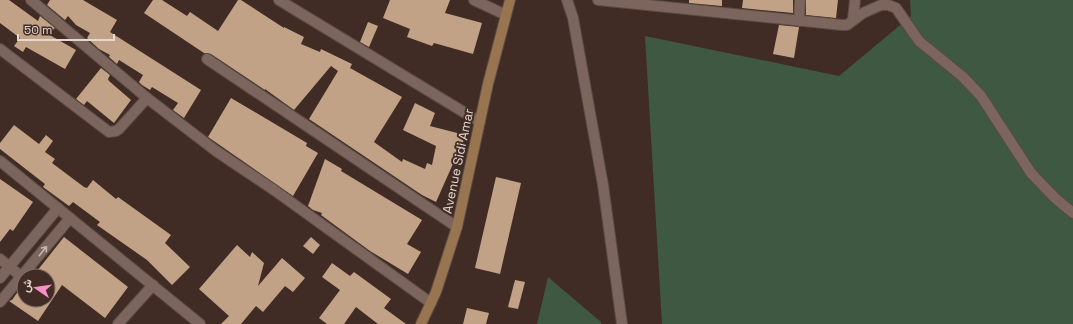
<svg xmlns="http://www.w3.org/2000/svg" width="1073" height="324" font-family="'Space Grotesk',Vazirmatn,sans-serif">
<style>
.green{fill:#3e5841}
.building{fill:#c2a287}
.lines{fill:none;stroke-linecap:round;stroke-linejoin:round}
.street-casing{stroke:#5b4b44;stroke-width:12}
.secondary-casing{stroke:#5b4b44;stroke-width:12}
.street{stroke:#7b655c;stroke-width:10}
.secondary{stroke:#987450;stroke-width:10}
.oneway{stroke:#c5b6af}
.labels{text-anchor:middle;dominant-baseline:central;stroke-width:4;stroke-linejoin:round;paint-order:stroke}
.street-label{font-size:13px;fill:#e5d8d3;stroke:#402c24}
</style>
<rect width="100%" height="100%" fill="#402c24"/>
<g class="green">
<path d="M910,0h163v324h-411l-17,-288 194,40 72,-60z"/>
<path d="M548,277l53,45v2h-64z"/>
</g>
<g class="building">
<path d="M0,0h9l29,21 2,-5 15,12 -7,6 28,16 -11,19 -39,-22 -3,5 -9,-6 6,-8 -20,-15z"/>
<path d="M50,0h33l34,20 -7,12 91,58 -17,28 -11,-8 5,-7 -26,-16 -2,3 -8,-5 -3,-3 4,-7 -24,-15 -2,4 -8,-7 1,-2 -11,-6 -12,-11 3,-5 -14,-8 -8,-9 -3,4 -18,-15z"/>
<path d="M153,0h9l25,16 3,-4 28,19 20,-31h3l43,28v-1l20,10 -3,7 19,8 1,-3 31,15 -2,4 52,29 -28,45 28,20 1,-3 22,10 2,-6 5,2 4,-19 -33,-16 12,-27 20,10 -5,13 35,9 -6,23 -3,-1 -20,45 -14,-7 -113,-76 29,-48 -7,-5 -37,44 -29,-21v1l-54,-36 -7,-1 -60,-40z"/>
<path d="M390,0h60l-5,13 37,10 -9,31 -39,-11 -2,3 -25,-9 3,-8 -27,-11z"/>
<path d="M689,0h33v6l-33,-3z"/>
<path d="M743,0h50v13l-51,-5z"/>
<path d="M806,0h32l-2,18 -30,-3z"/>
<path d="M368,22l10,4 -9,21 -9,-5z"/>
<path d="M779,25l20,2 -5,31 -21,-4z"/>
<path d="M101,68l9,7 -2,4 1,2 22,19 -17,23 -27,-22 -3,4 -8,-6z"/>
<path d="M231,98l76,45 -1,3 12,7 -25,43 -85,-59z"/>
<path d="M14,125l25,19 7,-9 7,6 -8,11 10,7 -3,4 32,24 3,1 6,-8 23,19 2,-2 53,38 -6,8 25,24 -18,18 -25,-25 -50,-35 3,-3 -27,-20 -4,4 -26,-19 2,-3 -45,-35v-6z"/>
<path d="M325,159l17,10 -1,2 81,49 -15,24 14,8 -13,22 -38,-23 -49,-36 1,-2 -9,-3 -5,-4z"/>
<path d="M496,177l25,6 -21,91 -25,-6z"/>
<path d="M0,179l33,23 -20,29 -3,-2 -10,13z"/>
<path d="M64,237l64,50 -23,31 -43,-33 -24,36 -29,-20 3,-1 12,-17v17h24v-24h-15z"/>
<path d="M311,237l9,8 -7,9 -10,-8z"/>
<path d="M237,245l13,12 2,-5 12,11 -6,23 24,-28 23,20 -12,14 -8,-6 -22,26 -7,-6 -15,18h-20l8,-8 -30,-27z"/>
<path d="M332,263l18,13 4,-4 37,27 -7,9 22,16h-28l-22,-17 -12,17h-17l-8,-6 21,-28 -18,-13z"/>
<path d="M515,280l10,2 -7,27 -10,-2z"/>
<path d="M467,308l22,5 -3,11h-23z"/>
</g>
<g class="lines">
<defs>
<g id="street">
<path d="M31,0l116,98 69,53 58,39 157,113"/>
<path d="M279,0l201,122"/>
<path d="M474,0l32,15"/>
<path d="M567,0l6,18 30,167 19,139"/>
<path d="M598,0l244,25h5l16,-12 18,-8h7l8,3 23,33 44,36 18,19 50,77 24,25 18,15"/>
<path d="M853,20l2,-20"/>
<path d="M799,21l1,-21"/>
<path d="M0,49l109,83 7,-1 3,-2 28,-31"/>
<path d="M207,59l250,168"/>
<path d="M0,161l200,163"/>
<path d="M0,259l22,18"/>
<path d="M0,278l58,-70"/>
<path d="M0,302l70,-84"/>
<path d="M118,324l35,-39"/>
</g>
<path id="secondary" d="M421,324l15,-32 21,-65 31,-143 22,-84"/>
</defs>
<use href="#street" class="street-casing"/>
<use href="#secondary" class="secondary-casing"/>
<use href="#street" class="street"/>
<use href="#secondary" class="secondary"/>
</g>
<defs><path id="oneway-shaft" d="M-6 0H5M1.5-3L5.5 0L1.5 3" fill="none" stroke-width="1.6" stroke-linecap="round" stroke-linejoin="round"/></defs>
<use class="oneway" href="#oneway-shaft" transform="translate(43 251) rotate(-51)"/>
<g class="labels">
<g class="street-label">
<text transform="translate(458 161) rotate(-78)">Avenue Sidi Amar</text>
</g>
</g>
<g transform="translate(36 288) rotate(283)"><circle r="19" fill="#402c24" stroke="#82716a"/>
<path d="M0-3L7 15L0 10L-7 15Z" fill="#fa8fc8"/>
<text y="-6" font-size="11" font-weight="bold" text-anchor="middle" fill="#e5d8d3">ش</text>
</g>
<path d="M18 34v6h96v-6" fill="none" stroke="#e5d8d3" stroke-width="2"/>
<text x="24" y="34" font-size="12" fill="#e5d8d3" stroke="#402c24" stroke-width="3" paint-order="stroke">50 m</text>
</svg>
